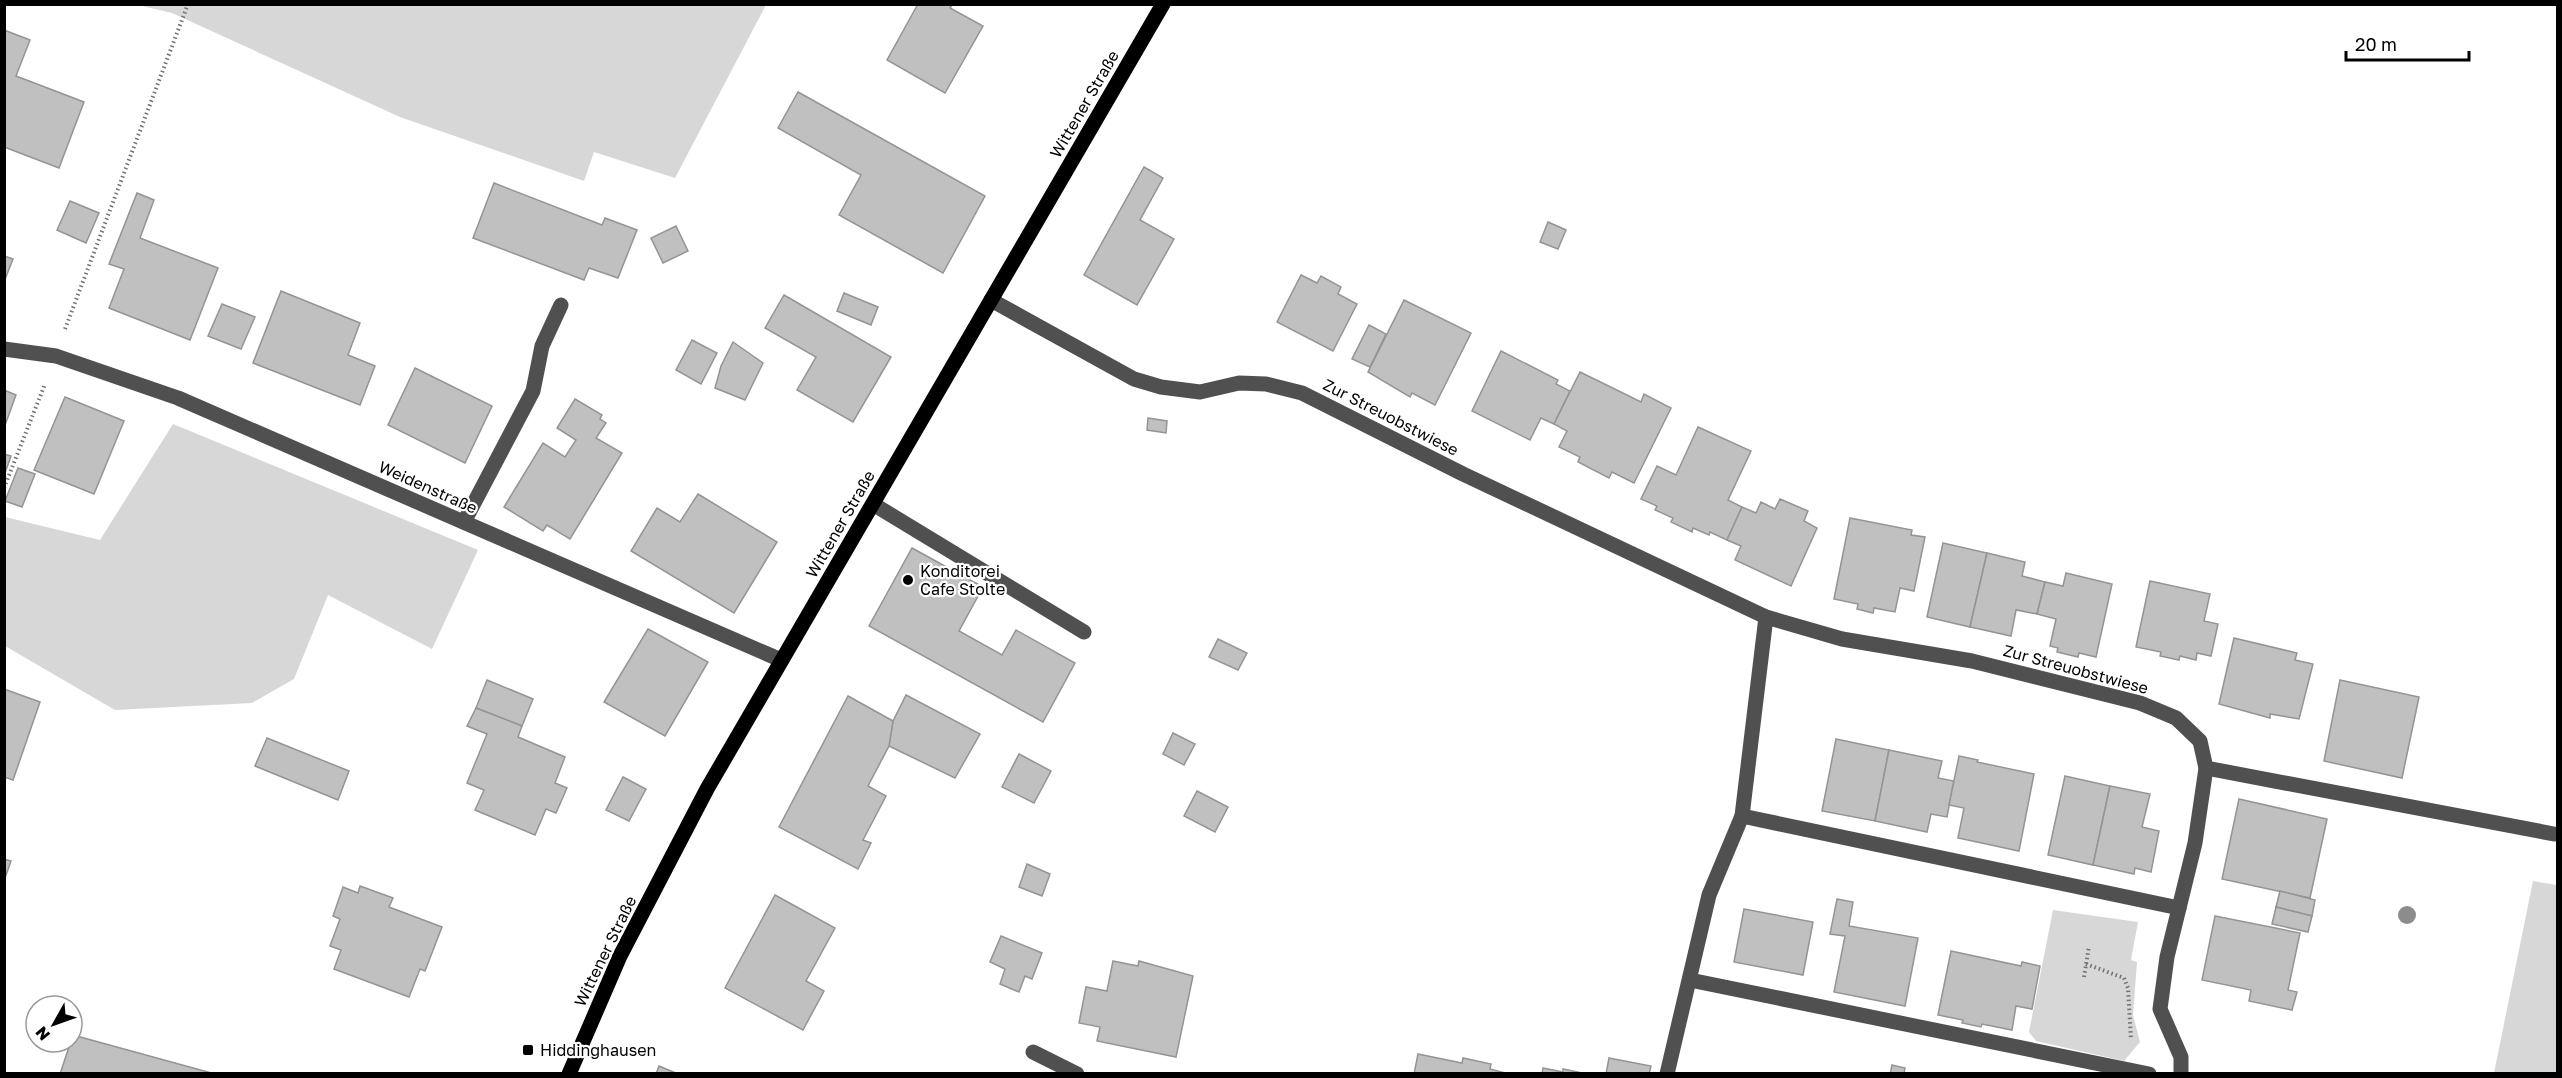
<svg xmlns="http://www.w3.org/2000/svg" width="2562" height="1078" font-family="'Golos Text',sans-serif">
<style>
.green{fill:#d7d7d7}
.building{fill:#c0c0c0;stroke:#949494;stroke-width:1.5}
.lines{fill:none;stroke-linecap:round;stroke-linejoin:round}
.path{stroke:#727272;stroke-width:4;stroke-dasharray:1.5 3;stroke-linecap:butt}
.minor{stroke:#505050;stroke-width:15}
.major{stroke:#000;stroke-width:15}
.tree{fill:#8c8c8c}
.poi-dot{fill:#000;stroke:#fff;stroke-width:2}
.labels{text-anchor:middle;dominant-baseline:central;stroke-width:4.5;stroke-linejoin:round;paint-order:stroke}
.street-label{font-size:16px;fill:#000;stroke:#fff}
.poi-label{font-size:16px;fill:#000;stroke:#fff;text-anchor:start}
</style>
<rect width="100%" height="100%" fill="#fff"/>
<g class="green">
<path d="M138,5h628l-91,173 -81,-26 -10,29 -184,-64 -228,-104z"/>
<path d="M173,424l305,126 -46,99 -104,-54 -34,84 -42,24 -137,7 -110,-64v-129l95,23z"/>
<path d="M2533,881l24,4v188h-63z"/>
<path d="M2053,910l85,12 -7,38 6,2 -4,53 7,27 -16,19 -88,-20 -7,-9z"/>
</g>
<g class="building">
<path d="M918,4h35l-3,4 33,18 -38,67 -58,-33z"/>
<path d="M4,30l26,10 -14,36 68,26 -25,66 -55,-21z"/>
<path d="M798,92l187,104 -42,77 -104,-58 22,-40 -83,-47z"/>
<path d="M1144,167l19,11 -23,42 34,19 -37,66 -53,-30z"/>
<path d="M494,183l108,42 3,-7 32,12 -19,48 -29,-10 -5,12 -111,-42z"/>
<path d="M137,193l17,7 -14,38 78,30 -28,72 -81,-32 15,-39 -15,-5z"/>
<path d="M70,201l29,12 -13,30 -29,-13z"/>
<path d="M1548,222l18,8 -8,19 -18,-7z"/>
<path d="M676,226l12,25 -25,12 -12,-25z"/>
<path d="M4,256l9,3 -9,23z"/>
<path d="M1301,275l16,8 4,-7 20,11 -3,7 19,10 -24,47 -56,-29z"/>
<path d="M281,291l79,32 -12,32 27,11 -15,39 -107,-42z"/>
<path d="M844,293l34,14 -7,18 -34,-14z"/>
<path d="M784,295l107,62 -38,65 -56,-32 19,-33 -51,-29z"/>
<path d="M1404,300l67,33 -36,72 -23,-12 -2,4 -42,-25z"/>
<path d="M222,304l33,13 -14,32 -33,-13z"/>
<path d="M1369,325l17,9 -16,33 -18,-8z"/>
<path d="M692,340l25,13 -16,31 -25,-14z"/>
<path d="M733,342l30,21 -18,37 -30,-12 6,-22z"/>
<path d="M1501,351l57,29 -2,4 14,7 -16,33 -13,-6 -11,22 -58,-29z"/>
<path d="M415,368l77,38 -27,57 -77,-38z"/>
<path d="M1580,372l61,30 3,-8 27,14 -37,75 -22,-11 -3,6 -31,-16 2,-5 -21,-10 8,-16 -13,-7z"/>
<path d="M4,390l12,5 -12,33z"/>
<path d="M65,397l59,24 -30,73 -60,-24z"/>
<path d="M575,399l27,16 -2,4 6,4 -10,15 26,15 -52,86 -23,-14 -4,6 -39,-24 39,-64 22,14 11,-17 -19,-12z"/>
<path d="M1148,418l19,3 -1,12 -19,-3z"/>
<path d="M1698,427l53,24 -23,49 14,7 -15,33 -17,-8 -1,3 -16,-7 -1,4 -21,-10 2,-4 -18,-8 2,-4 -16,-7 16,-33 19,9z"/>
<path d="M4,454l7,2 -7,20z"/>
<path d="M18,468l17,6 -13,33 -17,-6z"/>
<path d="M698,494l79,48 -43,71 -103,-62 26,-43 23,14z"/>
<path d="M1780,499l28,12 -4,10 13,7 -26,58 -56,-26 6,-14 -14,-6 15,-33 14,6 5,-11 14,7z"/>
<path d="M1850,518l62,12 -1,5 14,2 -11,54 -14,-3 -5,24 -21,-4 -1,5 -16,-4 1,-5 -24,-5z"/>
<path d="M1943,543l44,10 -17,74 -43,-10z"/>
<path d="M912,548l71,39 -24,44 43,24 14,-25 59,33 -32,59 -174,-96z"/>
<path d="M1987,553l38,9 -3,14 23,6 -8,32 -21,-4 -5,26 -41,-9z"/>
<path d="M2066,573l46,11 -16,73 -17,-4 -1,4 -21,-5 1,-4 -8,-2 6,-27 -19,-5 8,-32 18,4z"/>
<path d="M2150,581l60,13 -6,27 14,3 -7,32 -14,-3 -1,7 -16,-4 -1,4 -19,-4 1,-4 -25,-5z"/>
<path d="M648,629l60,33 -43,74 -61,-34z"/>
<path d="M2234,638l63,15 -2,7 18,4 -14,55 -29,-5v4l-51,-14z"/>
<path d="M1218,639l29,14 -9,17 -29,-13z"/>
<path d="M487,680l46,19 -11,27 -46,-18z"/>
<path d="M2340,680l79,17 -17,81 -78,-17z"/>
<path d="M4,689l36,13 -27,78 -9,-3z"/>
<path d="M906,695l74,39 -25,44 -66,-32 4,-25z"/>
<path d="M848,696l45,25 -4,25 -21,40 18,10 -23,44 8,3 -13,26 -79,-42z"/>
<path d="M476,708l46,18 -4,11 47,20 -10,26 12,5 -11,25 -10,-4 -11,26 -60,-25 9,-20 -17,-7 20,-49 -20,-8z"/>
<path d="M1173,733l22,11 -11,21 -21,-11z"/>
<path d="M267,738l82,33 -11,29 -83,-34z"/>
<path d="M1836,739l53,11 -14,71 -53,-10z"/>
<path d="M1889,750l53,11 -4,17 16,3 -7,36 -16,-3 -4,18 -52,-11z"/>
<path d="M1019,754l32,17 -17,32 -32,-16z"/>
<path d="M1959,756l19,4 -1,2 57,12 -15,77 -61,-13 6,-30 -15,-3z"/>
<path d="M2065,776l45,10 -17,79 -45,-10z"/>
<path d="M623,777l23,12 -17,32 -23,-11z"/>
<path d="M2110,786l40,8 -8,33 17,4 -8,41 -16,-4 -1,6 -41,-9z"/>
<path d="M1197,791l31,16 -13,25 -31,-16z"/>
<path d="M2239,799l88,20 -17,79 -88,-19z"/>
<path d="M4,859l7,2 -7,20z"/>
<path d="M1027,864l23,10 -8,22 -23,-9z"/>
<path d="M360,886l33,12 -4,9 53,20 -17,44 -5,-2 -11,28 -75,-28 7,-19 -11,-4 10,-27 -7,-3 10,-29 15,6z"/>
<path d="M2280,891l35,9 -3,16 -36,-9z"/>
<path d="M775,895l60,33 -29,53 18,10 -21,39 -78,-42z"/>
<path d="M1837,899l16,3 -4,24 69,12 -13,68 -71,-14 11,-56 -15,-2z"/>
<path d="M2276,907l36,9 -4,16 -36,-8z"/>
<path d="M1744,909l69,13 -10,53 -69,-13z"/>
<path d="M2215,916l85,17 -12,57 9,2 -5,18 -43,-9 2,-11 -49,-10z"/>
<path d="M1001,936l41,17 -10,26 -7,-3 -6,16 -19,-8 5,-15 -15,-7z"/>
<path d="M1951,951l70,15 1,-4 18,4 -8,43 -16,-3 -4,24 -30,-6 -1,3 -19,-4 1,-3 -25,-5z"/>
<path d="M1113,961l25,5 1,-5 54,15 -17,81 -79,-16 3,-14 -21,-4 7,-36 21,4z"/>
<path d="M73,1035l142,39h-155z"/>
<path d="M1418,1054l44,9 1,-5 28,6 -1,5 19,5h-95z"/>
<path d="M1609,1058l42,8 -2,8h-43z"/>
<path d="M1892,1065l13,3 -1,6h-14z"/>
<path d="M659,1066l19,8h-22z"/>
<path d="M1543,1068l20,4v-3l24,5h-45z"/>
</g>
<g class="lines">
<g class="path">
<path d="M65,329l123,-325"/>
<path d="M4,488l41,-104"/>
<path d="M2086,964l38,14 4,10 3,52"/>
<path d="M2084,977l5,-31"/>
</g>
<g class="minor">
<path d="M991,300l143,79 27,8 39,5 39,-9 27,1 36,9 161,81 303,143 76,22 130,22 168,42 36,15 24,23 6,27 -11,75 -28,114 -7,52 21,48v17"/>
<path d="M4,349l52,7 122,42 603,262"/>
<path d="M873,504l211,128"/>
<path d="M464,522l69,-131 9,-45 19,-41"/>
<path d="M2206,768l348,66"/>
<path d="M1742,816l437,92"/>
<path d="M1690,980l459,94"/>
<path d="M1033,1052l44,22"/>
<path d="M1667,1074l42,-179 33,-79 24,-199"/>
</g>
<path class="major" d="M569,1074l51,-118 87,-167 456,-785"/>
</g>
<circle class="tree" cx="2407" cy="915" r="9"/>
<g class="poi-dot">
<circle cx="908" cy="580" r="6"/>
<rect x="522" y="1044" width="12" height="12" rx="3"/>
</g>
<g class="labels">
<g class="street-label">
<text transform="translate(1084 104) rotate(-60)">Wittener Straße</text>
<text transform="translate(1391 417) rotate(27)">Zur Streuobstwiese</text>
<text transform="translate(428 487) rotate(24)">Weidenstraße</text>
<text transform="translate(840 524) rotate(-60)">Wittener Straße</text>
<text transform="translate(2076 669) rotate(15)">Zur Streuobstwiese</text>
<text transform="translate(605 951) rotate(-64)">Wittener Straße</text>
</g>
<g class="poi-label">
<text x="920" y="571">Konditorei<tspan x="920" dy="18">Cafe Stolte</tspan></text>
<text x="540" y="1050">Hiddinghausen</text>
</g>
</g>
<rect width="2562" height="1078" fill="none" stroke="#000000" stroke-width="12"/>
<g transform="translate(54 1024) rotate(230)"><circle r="28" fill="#ffffff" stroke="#999999" stroke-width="1.5"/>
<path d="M0-4.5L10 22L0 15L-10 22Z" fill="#000000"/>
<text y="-9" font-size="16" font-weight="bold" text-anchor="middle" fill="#000000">N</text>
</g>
<path d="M2346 51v9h123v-9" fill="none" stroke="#000000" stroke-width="3"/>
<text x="2355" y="51" font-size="18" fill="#000000" stroke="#ffffff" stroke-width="4.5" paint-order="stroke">20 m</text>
</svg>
